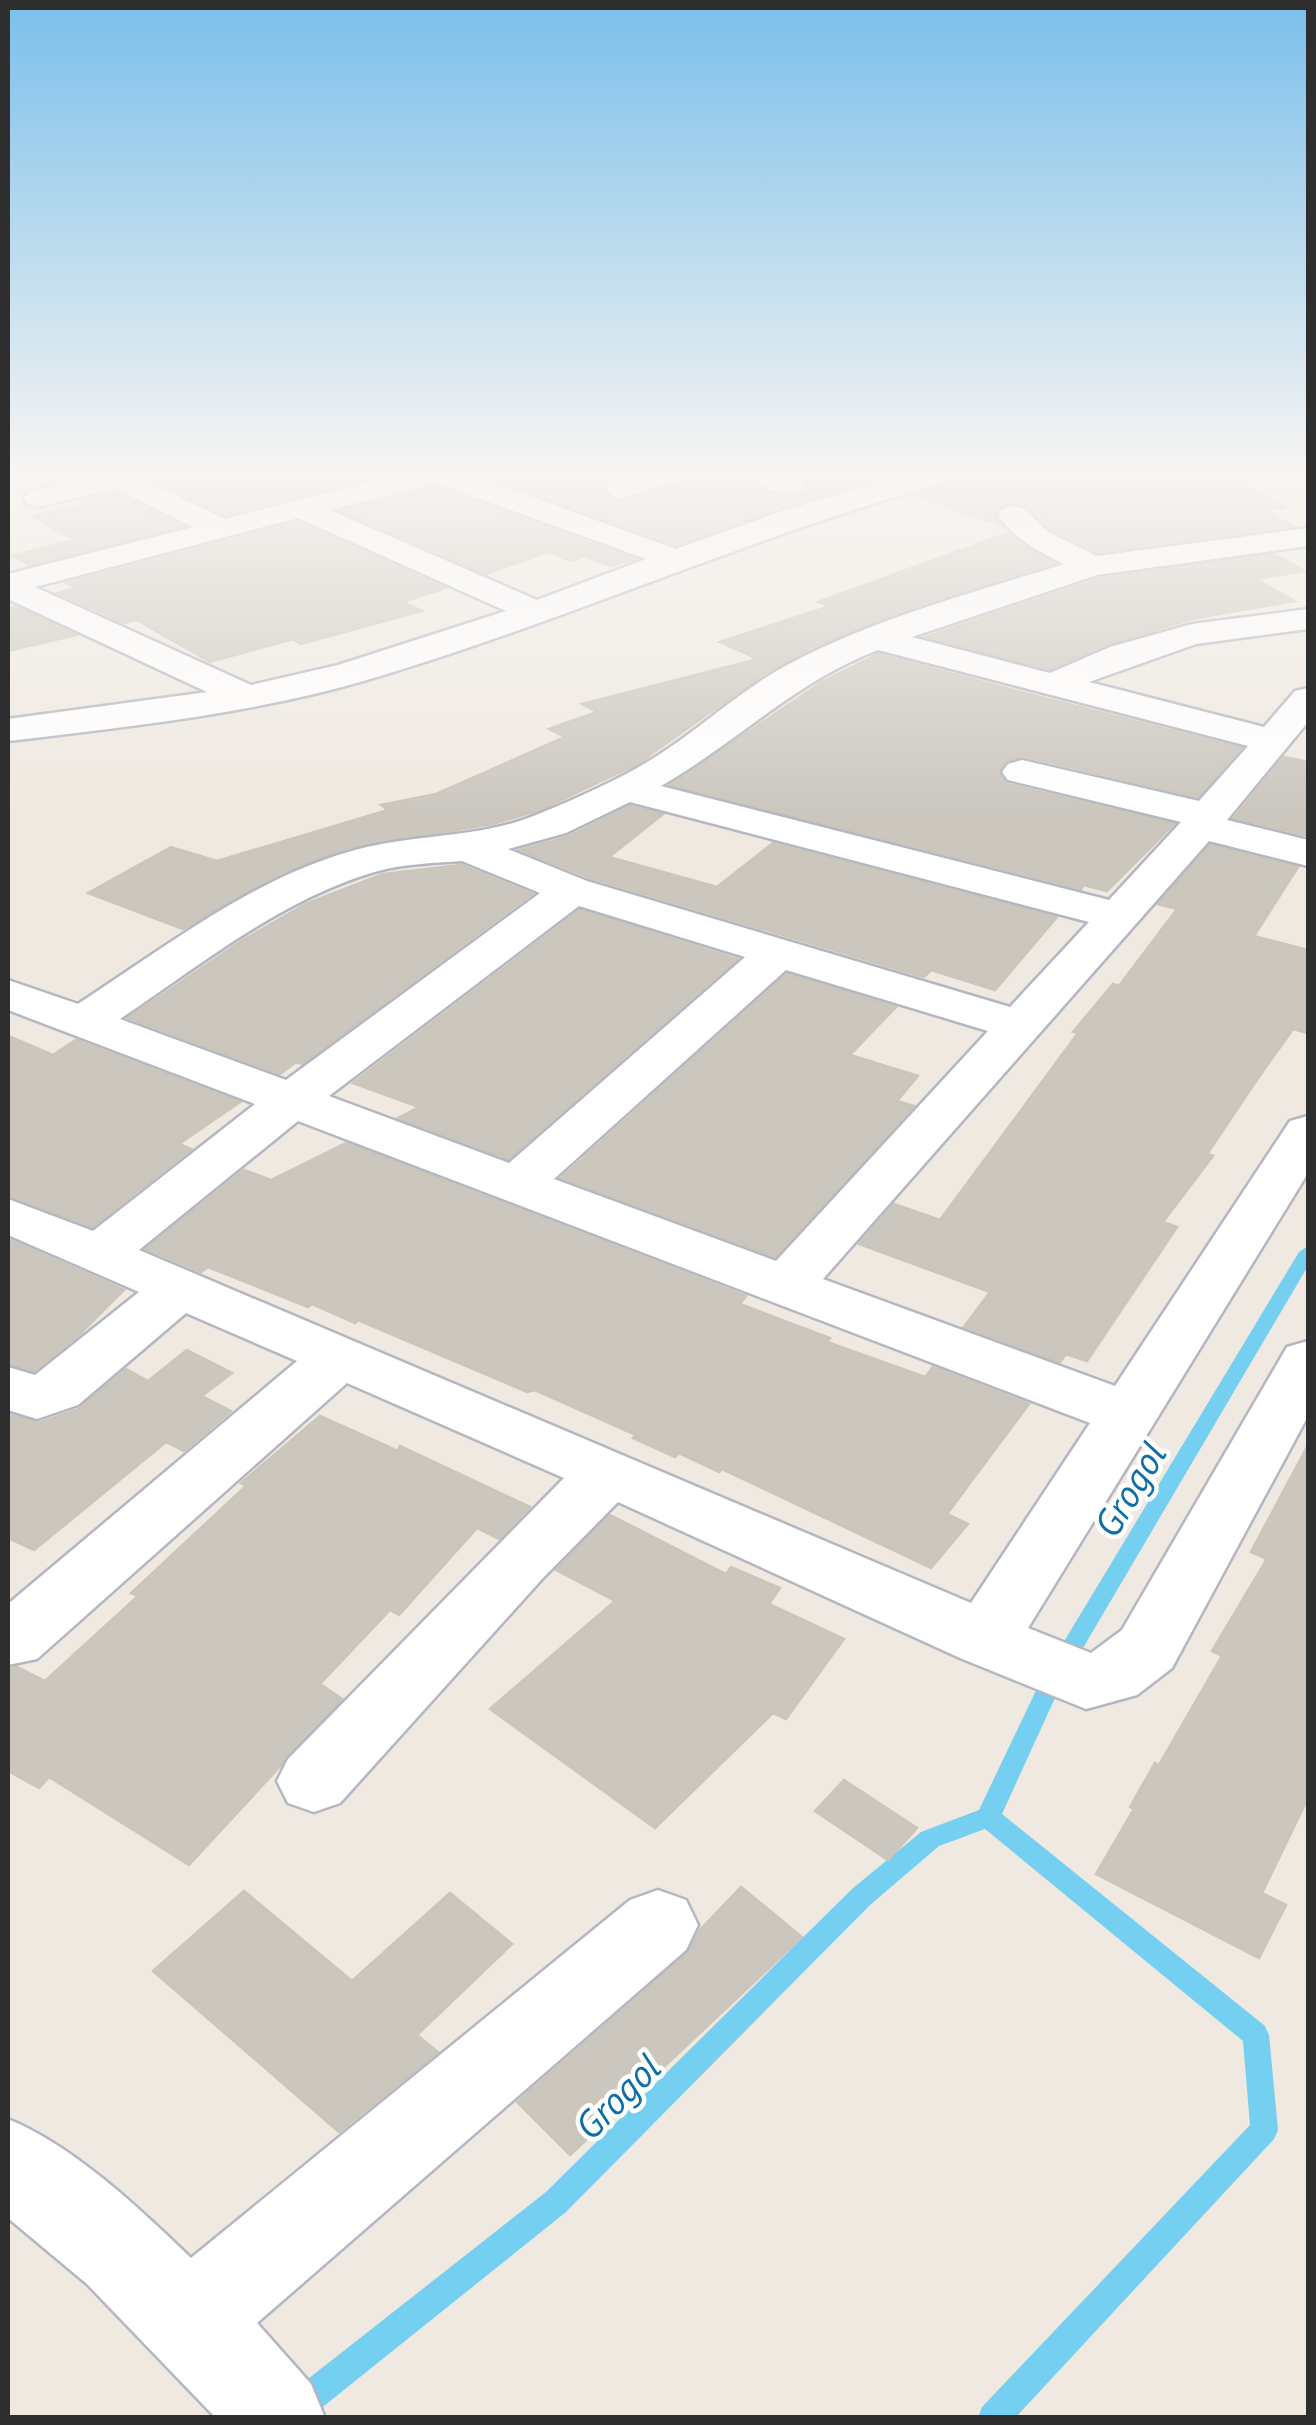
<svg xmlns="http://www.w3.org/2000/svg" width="1316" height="2425" font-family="'PT Sans',sans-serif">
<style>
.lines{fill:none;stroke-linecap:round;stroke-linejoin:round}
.stream{fill:#75cff0;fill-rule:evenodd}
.building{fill:#cbc7bf;stroke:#cbc5ba;stroke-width:2.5}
.minor-casing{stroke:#b4b7c1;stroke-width:5}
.minor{fill:#fff;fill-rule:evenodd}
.labels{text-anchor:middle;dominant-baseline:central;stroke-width:9;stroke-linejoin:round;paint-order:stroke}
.near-water-label{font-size:38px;font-style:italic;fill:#0d6fa3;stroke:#fff}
</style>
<rect width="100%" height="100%" fill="#efe9e1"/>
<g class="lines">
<path class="stream" d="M1308,1246v20l-248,421 -58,127 263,212 4,9 9,95 -4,9 -259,279h-37l4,-11 268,-282 -7,-84 -258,-212 -46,17 -69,59 -304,307 -257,206h-24l-4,-10 4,-11 261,-205 306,-303 69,-57 58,-22 63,-132 257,-426z"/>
</g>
<g class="building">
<path d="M151,475h228l-154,40 -76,-37z"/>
<path d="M483,475h140l-13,4 -8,10 6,8 12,5 60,-17 7,-10h59l19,16 23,6 14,-1 7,-8 -1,-5 -11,-8h67l1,8 -189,62z"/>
<path d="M957,475h264l64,32 -22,3 30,16 -195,26 -48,-23 -25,-24 -13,-3 -13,5 -5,8 8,11 -87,-31 35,-10z"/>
<path d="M436,487l199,72 -24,7 -26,-10 -14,5 -23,-9 -62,22 -144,-63z"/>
<path d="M114,492l68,34 -153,39 -17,-9 62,-16 -42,-24 59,-13 -9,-3z"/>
<path d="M298,522l147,66 -42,14 19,9 -121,33 -8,-5 -83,23 -73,-42 -13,3 -66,-30 17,-5 -9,-5z"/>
<path d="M1008,533l46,30 -136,43 -106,42 -48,26 -127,90 -97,46 -47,14 -146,24 -73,29 -91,52 -95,-36 83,-46 46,14 171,-51 -7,-5 55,-11 129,-57 -16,-8 48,-17 -15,-8 176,-45 -38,-17 110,-36 -12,-4z"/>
<path d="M1274,554l31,17 -49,8 39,22 -100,17 -87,26 -58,25 -125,-32 173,-58z"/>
<path d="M15,606l61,29 -68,16v-42z"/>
<path d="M878,654l135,36 228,58 -43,49 -175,-41 -18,6 -7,10 9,12 167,40 -67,67 -23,-6 -3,4 -411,-104 152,-103z"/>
<path d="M1284,757l24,5v74l-74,-18z"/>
<path d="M630,806l33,8 -54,43 108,30 56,-44 284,74 -62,73 -64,-20 -7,7 -336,-100 -68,-27 47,-13z"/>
<path d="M1210,845l88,22 -44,69 54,14v83l-15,-4 -39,55 -47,70 6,2 -50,66 14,5 -90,134 -21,-7 -6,8 -96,-35 26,-35 -131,-48 35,-40 46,16 138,-187 -5,-1 40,-48 6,2 58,-77 -19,-5z"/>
<path d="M461,865l71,29 -230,170 -6,-2 -16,12 -152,-56 115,-78 63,-36 77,-30z"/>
<path d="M580,910l157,49 -229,200 -110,-41 21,-11 -66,-24z"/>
<path d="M787,974l109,33 -46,48 68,21 -21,25 17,5 -139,151 -214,-79z"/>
<path d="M8,1036l45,19 23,-15 164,62 -61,42 12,5 -99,78 -84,-31z"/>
<path d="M346,1143l400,153 -6,8 90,34 -3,4 98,35 8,-10 96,37 -82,110 21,10 -37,44 -209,-99 -3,3 -40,-19 -4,4 -42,-19 3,-3 -101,-45 -8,2 -169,-72 -3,3 -43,-19 -4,3 -100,-40 -7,5 -55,-23 98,-79 27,10z"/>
<path d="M8,1239l116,51 -45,45 -45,36 -26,-7z"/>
<path d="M187,1350l45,23 -30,23 29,15 -47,40 -18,-9 -132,108 -26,-12v-124l30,9 41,-14 47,-40 22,12z"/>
<path d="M320,1416l78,35 2,-5 130,61 -31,32 -22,-11 -78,87 -9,-5 -70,74 22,15 -153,166 -140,-88 -10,11 -31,-17v-103l9,-1 28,14 93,-85 -7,-3 115,-107 -5,-3z"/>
<path d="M1308,1445v353l-46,95 24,12 -27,53 -163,-84 38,-65 -4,-2 25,-44 4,2 63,-109 -10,-5 55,-92 -16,-7z"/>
<path d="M610,1515l116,59 5,-7 49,21 -11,16 75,35 -58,80 -13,-6 -118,115 -165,-119 125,-108 -59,-31z"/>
<path d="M844,1780l73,48 -29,32 -73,-49z"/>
<path d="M741,1887l61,50 -232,218 -53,-53 171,-149 12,-23z"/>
<path d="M244,1891l108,90 98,-88 62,51 -95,91 21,17 -99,80 -186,-161z"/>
</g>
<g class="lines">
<defs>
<g id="minor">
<path d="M96,475h51l-3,5 81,39 170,-44h76l205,74 103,-37 126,-37h48l-4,6c-198,55 -385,141 -582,199 -116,34 -240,47 -359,61v-22l199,-27 -199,-93v-25l185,-47 -79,-39 -75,19 -11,-3 -4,-6 4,-6zM436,483l210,76 -109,41 -207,-90zM298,518l208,93 -168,54 -87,20 -216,-98z"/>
<path d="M636,475h47l-4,6 -58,17 -10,-3 -5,-6 5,-6z"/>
<path d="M750,475h40l16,11 -5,6c-16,4 -41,-3 -51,-17z"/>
<path d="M1013,506l11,3 24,23 49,24 211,-28v18l-211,29 -185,62 138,36 60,-26 82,-23 116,-15v20l-112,15 -107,38 175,45 31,-36 13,-3v34l-81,98 81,20v26l-99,-25 -386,438 292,107 175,-265 18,-5v57l-280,455 63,25 31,-23 165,-283 21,-6v75l-136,252 -35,27 -51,14 -126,-51 -342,-156 -76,77 -202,224 -26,9 -26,-9 -11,-22 11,-22 276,-281 -217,-95 -310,276 -29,6v-61l289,-243 -111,-48 -108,92 -41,14 -29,-9v-43l27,8 104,-83 -131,-57v-36l85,32 162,-127 -247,-94v-30l70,24c86,-56 171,-123 270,-152 64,-19 131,-12 193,-39 43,-18 89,-38 128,-65 37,-25 72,-57 111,-79 88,-49 189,-75 284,-105 -26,-13 -49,-24 -66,-49l4,-6zM878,650l370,96 -49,55 -177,-41 -14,4 -6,8 6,8 173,42 -72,78 -448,-114c75,-43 135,-105 217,-136zM630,802l459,120 -79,85 -423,-126 -79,-32 58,-16zM462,861l78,32 -254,187 -166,-61c79,-53 159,-118 251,-146 29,-9 61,-10 91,-12zM579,906l166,51 -236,206 -180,-67zM786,970l202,61 -212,230 -222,-82zM298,1121l792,302 -119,180 -832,-353z"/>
<path d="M658,1890l28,10 12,25 -12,25 -429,373 54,61 14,34h-109l-129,-134 -79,-66v-99c66,27 132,90 183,139l439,-358z"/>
</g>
</defs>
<use href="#minor" class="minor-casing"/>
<use href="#minor" class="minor"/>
</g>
<linearGradient id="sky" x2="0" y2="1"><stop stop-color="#7abfeb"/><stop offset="0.58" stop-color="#f8f5f2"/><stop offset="1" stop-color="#f8f5f2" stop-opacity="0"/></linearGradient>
<rect width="1316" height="815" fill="url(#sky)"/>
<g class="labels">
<g class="near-water-label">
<text transform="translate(1129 1489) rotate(-59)">Grogol</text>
<text transform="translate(617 2096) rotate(-45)">Grogol</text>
</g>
</g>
<rect width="1316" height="2425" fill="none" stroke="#2e2e2e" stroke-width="20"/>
</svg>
